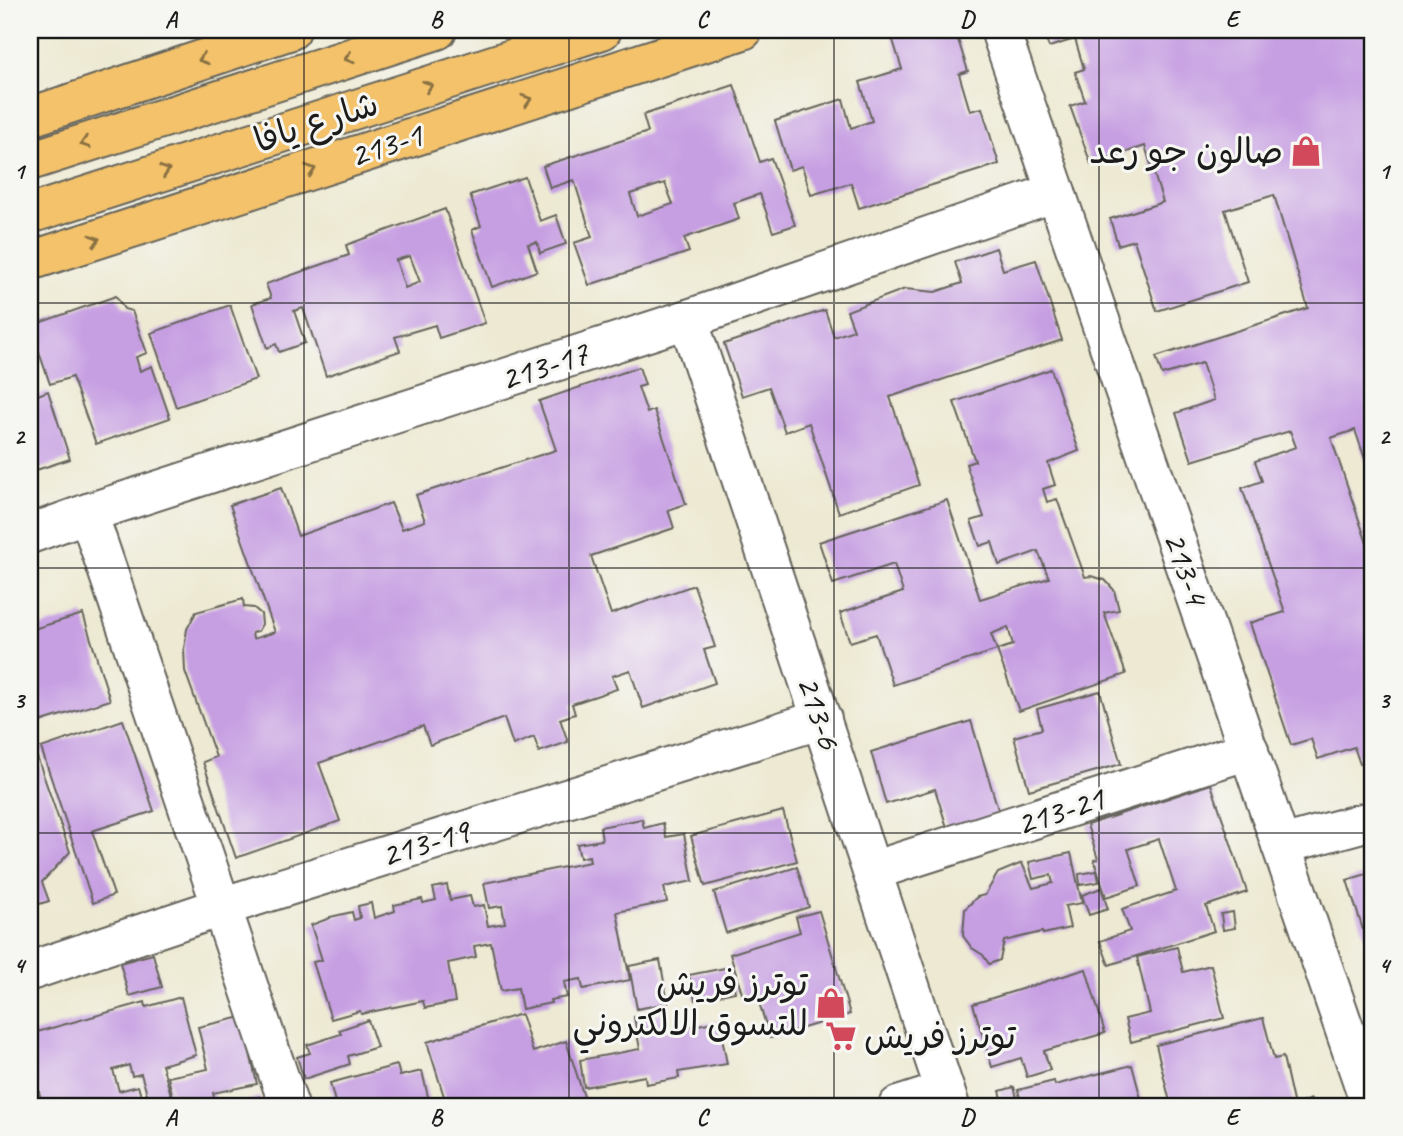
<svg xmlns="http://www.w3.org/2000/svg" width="1403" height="1136" font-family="Caveat,'Playpen Sans Arabic',sans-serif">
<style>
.building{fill:#c69ee2;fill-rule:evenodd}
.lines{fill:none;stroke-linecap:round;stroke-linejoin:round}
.minor-casing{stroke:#65645c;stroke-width:42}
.major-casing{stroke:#65645c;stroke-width:42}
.highway-casing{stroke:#65645c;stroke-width:42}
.minor{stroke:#fff;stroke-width:38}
.major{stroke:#f3c26a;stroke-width:38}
.highway{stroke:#f3c26a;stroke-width:38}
.oneway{stroke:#886f43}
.grid{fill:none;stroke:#1c1c1c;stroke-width:2;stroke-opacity:0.55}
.labels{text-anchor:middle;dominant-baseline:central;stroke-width:6;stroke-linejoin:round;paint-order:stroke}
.street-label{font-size:35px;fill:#1c1c1c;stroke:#f6f6f2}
.poi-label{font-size:35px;fill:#1c1c1c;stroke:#f6f6f2;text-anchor:end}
.neatline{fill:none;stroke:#1c1c1c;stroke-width:2.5}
.grid-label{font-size:23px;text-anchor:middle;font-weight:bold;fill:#1c1c1c}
</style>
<rect width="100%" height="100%" fill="#f6f6f2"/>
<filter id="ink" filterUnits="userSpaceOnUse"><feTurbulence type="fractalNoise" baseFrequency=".0143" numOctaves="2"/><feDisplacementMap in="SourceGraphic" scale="14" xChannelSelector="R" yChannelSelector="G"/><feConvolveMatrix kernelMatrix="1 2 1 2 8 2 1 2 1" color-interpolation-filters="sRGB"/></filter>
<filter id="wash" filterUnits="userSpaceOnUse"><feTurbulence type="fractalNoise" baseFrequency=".00686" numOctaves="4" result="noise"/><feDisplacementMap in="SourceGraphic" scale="28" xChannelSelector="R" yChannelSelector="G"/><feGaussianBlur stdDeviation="1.57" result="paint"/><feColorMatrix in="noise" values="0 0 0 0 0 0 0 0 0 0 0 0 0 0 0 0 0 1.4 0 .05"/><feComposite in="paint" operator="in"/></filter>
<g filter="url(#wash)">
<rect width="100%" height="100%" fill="#ede9d2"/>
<g id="blocks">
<g class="building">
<path d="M905,30h50l13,41 -9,3 11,37 12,-3 17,56 -140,44 -8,-25 -40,12 -9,-29 -12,4 -15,-49 68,-22 8,29 21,-7 -12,-39 42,-13 -11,-35z"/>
<path d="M1044,30h329v452l-18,-52 -24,8 42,123v199l-13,4 -6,-17 -36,12 -7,-20 -20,6 -41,-122 35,-11 -43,-124 20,-7 -7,-20 41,-14 -6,-16 -98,30 -16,-48 38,-13 -12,-37 -40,12 -6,-18 152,-49 -34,-113 -49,15 23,72 -91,29 -23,-71 -16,5 -8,-26 53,-17 -18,-56 -54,18 -21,-58 15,-5 -10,-29 9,-3 -9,-30 -26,8 -6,-14z"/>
<path d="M734,85l26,77 11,-4 24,67 -22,7 -13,-38 -26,9 5,16 -55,19 5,14 -100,33 -15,-42 18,-6 -18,-57 -24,8 -7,-22 105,-34 -5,-17zM665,183l8,21 -36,12 -7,-22z"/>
<path d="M525,177l15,44 16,-6 10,29 -26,9 -3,-11 -9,2 9,27 -45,16 -20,-57 9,-4 -11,-31z"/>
<path d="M445,209l40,114 -46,15 -4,-13 -40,12 5,14 -74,25 -23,-68 -9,3 11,32 -26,9 -3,-8 -9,4 -15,-44 19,-6 -5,-14 83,-29 -3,-10zM410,256l10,26 -15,6 -9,-28z"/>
<path d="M996,248l7,22 33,-10 26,80 -172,57 29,88 -80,28 -30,-90 -24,9 -16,-45 -27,9 -18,-52 101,-34 9,27 20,-7 -7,-19 58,-22 30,3 27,-9 -7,-21z"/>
<path d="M116,296l8,13 8,2 15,42 -11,4 4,14 12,-5 18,52 -74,26 -24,-67 -22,7 -20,-58z"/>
<path d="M230,305l26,74 -80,28 -25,-74z"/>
<path d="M639,367l6,18 -7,2 9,26 7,-3 32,94 -18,6 6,18 -83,28 20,58 83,-29 21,62 -11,3 11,33 -72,25 -13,-38 -18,6 5,13 -45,15 3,10 -15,5 8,23 -29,10 -5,-15 -21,8 -9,-27 -74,27 -7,-19 -104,37 21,58 -104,37 -33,-96 13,-5 -31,-86 -1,-22 3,-20 9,-17 47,-13 1,8 10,1 7,6 1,10 -4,7 -6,2 1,6 22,-7 -45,-127 51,-17 17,48 93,-33 11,26 23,-8 -9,-26 140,-45 -17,-49z"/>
<path d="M1051,369l28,82 -31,12 7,22 -12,4 4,13 10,-3 28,78 6,-1 14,4 9,10 5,20 -15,3 22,61 -107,37 -22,-61 16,-5 -5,-18 -17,7 6,16 -104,35 -17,-51 -26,8 -10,-29 63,-21 -9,-28 -61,20 -14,-42 128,-42 33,99 69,-21 -11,-27 -39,14 -7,-23 -12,4 -9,-25 13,-4 -18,-53 9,-3 -21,-59z"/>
<path d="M48,391l22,68 -40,13v-74z"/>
<path d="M83,614l27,86 -77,24 5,19 -8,3v-116z"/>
<path d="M1100,691l21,73 -92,26 -15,-53 28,-8 -5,-20z"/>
<path d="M123,720l31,91 -62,20 22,64 -21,8 -52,-155z"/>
<path d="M971,721l31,101 -52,15 -15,-48 -49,15 -15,-52z"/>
<path d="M35,751l35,101 -28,30 7,19 -19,6v-155z"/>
<path d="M1211,784l36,108 -41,14 8,25 -105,34 -9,-24 30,-10 -8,-22 54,-18 -17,-52 -31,10 12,37 -34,11 -12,-37 4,-1 -11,-34z"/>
<path d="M783,811l14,50 -92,25 -14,-50z"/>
<path d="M642,819l2,9 19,-5 3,14 18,-3 9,47 -29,6 3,15 -50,10 13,68 -47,9 -2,-10 -17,3 3,15 -17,3 1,3 -29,6 -4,-21 -17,3 -10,-48 -17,3 2,11 -28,6 7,39 -30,6 -2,-7 -62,13 -1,-3 -29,8 -18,-57 9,-2 -11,-35 19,-7v-1l22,-5 2,8 6,-2 -2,-12 13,-3 3,15 21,-7 -1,-6 28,-6 1,4 13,-3 -3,-12 14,-3 3,15 20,-4 3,11 11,-2 4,21 17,-3 -3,-17 -13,2 -5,-25 106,-21 -1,-6 -9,2 -3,-14 25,-4 -2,-13z"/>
<path d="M1071,853l11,50 -17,3 5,22 -27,6 -1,-2 -38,9 -4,19 -11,4 -6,-9 -11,-7 -9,-12 2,-27 12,-12 8,-2 13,-22 24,-10 11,25 20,-5 -2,-8 -18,4 -4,-17z"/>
<path d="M797,867l12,40 -83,26 -12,-41z"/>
<path d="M1097,871l2,11 -19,3 -1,-11z"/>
<path d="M1373,872v89l-26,-81z"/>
<path d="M1101,888l7,21 -19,6 -7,-20z"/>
<path d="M819,911l31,103 -80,24 -13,-42 -13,4 -14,-46 70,-22 -4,-15z"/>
<path d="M1233,912l2,16 -12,2 -2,-16z"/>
<path d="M1177,947l6,25 28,-7 13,53 -93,24 -6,-23 25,-6 -13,-56z"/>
<path d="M153,954l9,33 -33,9 -9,-33z"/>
<path d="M660,960l8,43 -31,6 -8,-43z"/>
<path d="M730,967l5,25 -40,8 -6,-25z"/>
<path d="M1086,969l19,64 -61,18 6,19 -23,7 -6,-19 -29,9 -19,-63z"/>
<path d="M181,997l15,58 -34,10 10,33 -22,6 -9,-30 -9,2 -3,-11 -16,5 6,21 19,-5 6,20h-46l-1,-4 -16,4h-38l-13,-46v-26l115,-32 1,5z"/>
<path d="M663,1012l3,19 53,-10 8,43 -49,8 1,6 -33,6 -1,-8 -61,11 -4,-27 60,-11 -6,-32z"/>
<path d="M521,1014l12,38 33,-11 21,65h-140l-20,-64z"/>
<path d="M242,1017l15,67 -44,9 3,13h-41l-7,-29 40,-8 -10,-42z"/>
<path d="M1263,1018l11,41 9,-2 11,49 17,-7 3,7h-143l-15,-61z"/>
<path d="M368,1020l9,27 -29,9 2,8 -46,15 -7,-22 13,-4 -3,-8 34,-11 -2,-4z"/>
<path d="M397,1065l3,11 22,-5 7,30 -18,5h-44l-2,-4 -29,4 -6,-23z"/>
<path d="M1132,1065l11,41h-121l-4,-16 36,-9 1,4z"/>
<path d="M1014,1087l5,18 -15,1 -4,-15z"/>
<path d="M259,1097l4,9h-30z"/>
</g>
</g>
</g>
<g filter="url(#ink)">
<use href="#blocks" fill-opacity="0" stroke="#65645c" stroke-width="2"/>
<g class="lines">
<defs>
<g id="minor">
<path d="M1000,30l371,1076"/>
<path d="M688,319l262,787"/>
<path d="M88,513l201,593"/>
<path d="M30,534l58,-21 600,-194 368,-127"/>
<path d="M1281,845l92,-25"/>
<path d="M872,871l377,-121"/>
<path d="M30,971l191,-64 601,-188"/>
<path d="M898,1106l47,-15"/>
</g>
<g id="major">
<path d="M30,117l261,-87"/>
<path d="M30,261l713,-231"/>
</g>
<g id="highway">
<path d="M30,161l407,-131"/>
<path d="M30,214l572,-184"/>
</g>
</defs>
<use href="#minor" class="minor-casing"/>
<use href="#major" class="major-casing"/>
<use href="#highway" class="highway-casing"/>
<use href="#minor" class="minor"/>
<use href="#major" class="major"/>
<use href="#highway" class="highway"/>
</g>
<defs><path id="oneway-chevron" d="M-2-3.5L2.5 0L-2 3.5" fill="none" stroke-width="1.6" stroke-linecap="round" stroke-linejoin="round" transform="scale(1.75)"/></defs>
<g class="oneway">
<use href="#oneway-chevron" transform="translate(349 58) rotate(162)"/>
<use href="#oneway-chevron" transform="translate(203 59) rotate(162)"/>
<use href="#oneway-chevron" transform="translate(428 86) rotate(-18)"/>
<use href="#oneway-chevron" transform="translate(527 100) rotate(-18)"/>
<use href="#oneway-chevron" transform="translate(85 143) rotate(162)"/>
<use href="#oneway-chevron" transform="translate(311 170) rotate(-18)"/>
<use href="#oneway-chevron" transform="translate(165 171) rotate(-18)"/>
<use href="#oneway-chevron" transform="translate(95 240) rotate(-18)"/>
</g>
</g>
<path class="grid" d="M304,30v1076M569,30v1076M834,30v1076M1099,30v1076M30,303h1343M30,568h1343M30,833h1343"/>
<defs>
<symbol id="shop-bare" viewBox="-9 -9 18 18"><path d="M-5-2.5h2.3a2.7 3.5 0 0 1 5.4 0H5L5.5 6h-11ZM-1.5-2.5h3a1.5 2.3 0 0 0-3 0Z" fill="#d1495b" stroke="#f6f6f2" stroke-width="2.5" paint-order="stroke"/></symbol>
<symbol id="supermarket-bare" viewBox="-9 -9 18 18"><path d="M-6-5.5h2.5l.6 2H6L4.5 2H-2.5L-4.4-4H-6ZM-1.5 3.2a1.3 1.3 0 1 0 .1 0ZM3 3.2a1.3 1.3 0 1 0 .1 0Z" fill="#d1495b" stroke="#f6f6f2" stroke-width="2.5" paint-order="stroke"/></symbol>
</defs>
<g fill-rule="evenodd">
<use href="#shop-bare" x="1284" y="129" width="44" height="44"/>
<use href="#shop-bare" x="809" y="981" width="44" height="44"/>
<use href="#supermarket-bare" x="819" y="1014" width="44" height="44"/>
</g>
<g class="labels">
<g class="street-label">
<text transform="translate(316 122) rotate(-18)">شارع يافا</text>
<text transform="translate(386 145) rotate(-18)">213-1</text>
<text transform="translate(544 366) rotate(-18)">213-17</text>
<text transform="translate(1186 568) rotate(71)">213-4</text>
<text transform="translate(819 712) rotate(72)">213-6</text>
<text transform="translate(1060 811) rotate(-18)">213-21</text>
<text transform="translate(425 843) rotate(-17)">213-19</text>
</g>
<g class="poi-label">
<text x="1283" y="151">صالون جو رعد</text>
<text x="808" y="983">توترز فريش<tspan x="808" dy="40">للتسوق الالكتروني</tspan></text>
<text x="864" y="1036" text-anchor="start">توترز فريش</text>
</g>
</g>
<rect width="1403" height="1136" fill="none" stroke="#f6f6f2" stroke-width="77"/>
<rect x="38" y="38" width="1326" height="1060" class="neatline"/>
<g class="grid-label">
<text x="171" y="27">A</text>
<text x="436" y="27">B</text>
<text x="702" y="27">C</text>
<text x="967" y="27">D</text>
<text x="1232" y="27">E</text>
<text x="19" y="179">1</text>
<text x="1384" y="179">1</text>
<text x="19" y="444">2</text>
<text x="1384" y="444">2</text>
<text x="19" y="708">3</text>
<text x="1384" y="708">3</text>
<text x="19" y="973">4</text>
<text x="1384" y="973">4</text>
<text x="171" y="1125">A</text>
<text x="436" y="1125">B</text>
<text x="702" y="1125">C</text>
<text x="967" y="1125">D</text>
<text x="1232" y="1125">E</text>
</g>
</svg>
